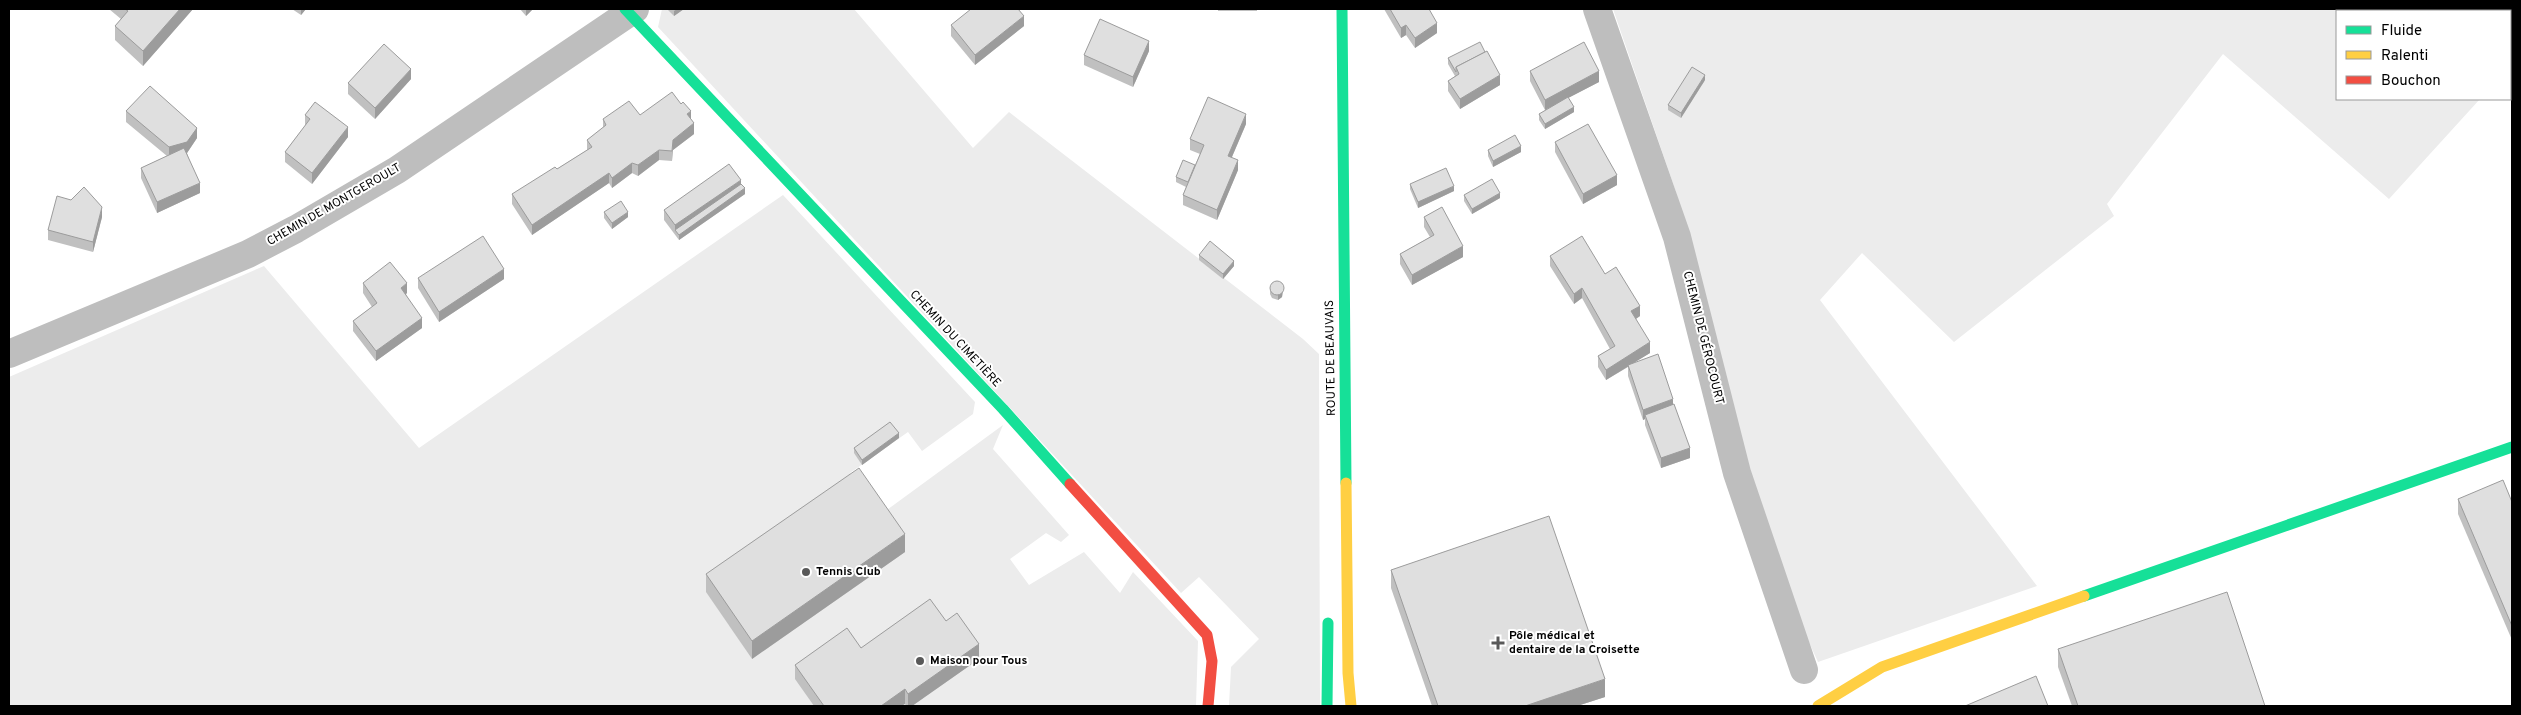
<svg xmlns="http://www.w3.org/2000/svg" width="2521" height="715" font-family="Overpass,sans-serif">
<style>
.green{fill:#ececec}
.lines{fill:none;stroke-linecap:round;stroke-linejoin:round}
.street{stroke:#bebebe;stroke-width:28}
.fast{stroke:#16e098;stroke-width:11}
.slow{stroke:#ffcf43;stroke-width:11}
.jam{stroke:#f24e42;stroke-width:11}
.wall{fill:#c0c0c0}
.shaded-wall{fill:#9c9c9c}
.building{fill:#dfdfdf;stroke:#9c9c9c}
.poi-dot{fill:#595959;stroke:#fff;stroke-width:2}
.labels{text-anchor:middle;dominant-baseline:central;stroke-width:4;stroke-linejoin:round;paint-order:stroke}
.street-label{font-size:12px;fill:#000;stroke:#fff}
.poi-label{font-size:12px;font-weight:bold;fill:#000;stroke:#fff;text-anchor:start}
</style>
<rect width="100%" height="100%" fill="#fff"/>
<g class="green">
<path d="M662,9h192l119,139 36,-36 294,227 16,15 1,352h-91l2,-39 28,-28 -60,-62 -18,16 -523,-566z"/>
<path d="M1613,9h872l4,2h-152v88h143l-91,100 -166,-145 -116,150 7,12 -160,126 -92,-89 -42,47 217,286 -219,76 -42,-92 -72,-252 -28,-126z"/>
<path d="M783,195l192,207 -2,12 -51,37 -14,-19 -58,41 9,12 -153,106 46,68 128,-144 123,-90 -10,24 76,86 -8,7 -15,-9 -36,26 19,26 55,-33 36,41 13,-21 65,69 -2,65h-284l-51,-43 -65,16 18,27h-805v-329l255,-111 155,182z"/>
</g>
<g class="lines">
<g class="street">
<path d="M1597,9l80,228 60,236 67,197"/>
<path d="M2501,9l3,2"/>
<path d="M9,354l239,-100 48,-25 101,-59 238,-161"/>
</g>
<g class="fast">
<path d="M625,9l378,400 67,75"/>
<path d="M1342,9l4,474"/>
<path d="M2084,596l428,-149"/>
<path d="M1327,706l1,-83"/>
</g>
<g class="slow">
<path d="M1346,483l2,190 3,33"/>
<path d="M1818,706l64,-39 202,-71"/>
</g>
<path class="jam" d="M1070,484l137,151 5,26 -4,45"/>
</g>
<g class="wall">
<path d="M109,9h84l-50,57 -28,-26v-14l6,-7z"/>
<path d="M292,9h14l-5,6z"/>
<path d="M520,9h13l-7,7z"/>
<path d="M667,9h17l-10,7z"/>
<rect x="1218" y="9" width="39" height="2"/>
<path d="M1384,9h45l8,24 -22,15 -9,-13 -5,3z"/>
<path d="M951,25l73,1 -49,39 -24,-29z"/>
<path d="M1149,51l-16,36 -49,-22v-10z"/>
<path d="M1448,58l52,27 -40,24 -12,-18v-10l7,-5 -7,-12z"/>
<path d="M1530,71l69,11 -31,16 6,14 -29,17 -6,-9v-6l14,-8 -8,4 -15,-29z"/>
<path d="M411,79l-36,40 -27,-25v-11z"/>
<path d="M1705,80l-24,38 -13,-8v-5z"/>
<path d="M126,111l71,27 -10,15 13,40 -43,20 -16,-35v-10l26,-12 -41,-34z"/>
<path d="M305,115l43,22 -36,47 -27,-22v-10l20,-26z"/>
<path d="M640,115l51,4 3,15 -21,16 -1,11 -13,-1 -21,16 -6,-3 -20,15 -3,-5 -77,52 -20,-31v-10l45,-25 30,-19v-10l16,-12v-9z"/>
<path d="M1246,124l-14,33 6,13 -21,50 -34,-15v-10l3,-8 -10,-5v-5l19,-12 5,-11 -10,-4v-11z"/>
<path d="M1555,142l62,43 -34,19 -28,-52z"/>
<path d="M1488,150l33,2 -28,15 -5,-11z"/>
<path d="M1410,184l44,7 -36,17 -8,-19z"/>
<path d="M741,185l4,9 -66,46 -15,-20v-10z"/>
<path d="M1464,195l36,3 -28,16 -8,-13z"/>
<path d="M71,200l31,17 -9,35 -45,-12v-10z"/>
<path d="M604,212l24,5 -16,12 -8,-11z"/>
<path d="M1424,217l39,40 -51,28 -12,-21v-10l30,-17 -6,-10z"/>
<path d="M1199,255l35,11 -11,13 -24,-19z"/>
<path d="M1550,256l55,18 35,42 -4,3 14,34 -17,10 40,42 17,53 -29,10 -16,-43v-6l-2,1 -15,-44v-9l-22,13 -8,-13v-11l12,-7 -28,-51 -8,6 -24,-38z"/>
<path d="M418,278l86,1 -65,43 -21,-34z"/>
<path d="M363,283l44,10 -1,1 16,34 -46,33 -23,-30v-10l19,-14 -9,-14z"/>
<path d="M1270,289l13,3 -1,5 -4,3 -6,-2 -2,-4z"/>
<path d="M899,438l-37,27 -8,-12v-5z"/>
<path d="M2458,499l54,3v138l-54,-126z"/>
<path d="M905,552l-153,107 -46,-67v-18z"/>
<path d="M1391,570l214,127 -28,9h-145l-41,-118z"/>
<path d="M946,621l33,38 -67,47h-6l-1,-2 -4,2h-87l-19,-27v-14l66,-17z"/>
<path d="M2058,649l207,57h-193l-14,-39z"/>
</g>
<g class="shaded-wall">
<path d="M180,9h13l-50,57v-15z"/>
<path d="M301,9h5l-5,6z"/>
<path d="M526,9h7l-7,7z"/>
<path d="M677,9h7l-10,7v-5z"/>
<path d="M1024,16v10l-49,39v-10z"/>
<path d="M1437,23v10l-22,15v-10z"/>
<path d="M1406,25v10l-5,3v-10z"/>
<path d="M1149,41v10l-16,36v-10z"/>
<path d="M411,69v10l-36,40v-11z"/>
<path d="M1599,71v11l-54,28v-10z"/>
<path d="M1500,75v10l-40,24v-10z"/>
<path d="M1705,75v5l-24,38v-5z"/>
<path d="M1574,107v5l-29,17v-5z"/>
<path d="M691,111v10l-4,-7z"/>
<path d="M1246,114v10l-18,42v-10z"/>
<path d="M694,123v11l-21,16 -1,11 1,-21z"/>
<path d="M348,127v10l-36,47v-11z"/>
<path d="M197,128v10l-10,15 -18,4v-10z"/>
<path d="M1521,146v6l-28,15v-6z"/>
<path d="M659,150v10l-21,16v-11z"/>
<path d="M1238,160v10l-21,50v-10z"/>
<path d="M632,163v10l-20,15v-10z"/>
<path d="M609,173v10l-77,52v-10z"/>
<path d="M1617,175v10l-34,19v-10z"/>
<path d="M741,180v10l-66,40v-5z"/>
<path d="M200,183v10l-43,20v-11z"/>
<path d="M1454,186v5l-36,17v-6z"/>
<path d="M745,188v6l-66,46v-5z"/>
<path d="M1500,193v5l-28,16v-5z"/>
<path d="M102,207v10l-9,35v-10z"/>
<path d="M628,212v5l-16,12v-6z"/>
<path d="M1463,246v11l-51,28v-10z"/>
<path d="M1234,261v5l-11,13v-5z"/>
<path d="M504,269v10l-65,43v-10z"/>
<path d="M407,283v10l-6,5v-10z"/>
<path d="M1283,287l-1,10 -4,3v-5z"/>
<path d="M1582,288v10l-8,6v-10z"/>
<path d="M1640,306v10l-9,6v-11z"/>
<path d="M422,318v10l-46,33v-10z"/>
<path d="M1650,342v11l-44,27v-10z"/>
<path d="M1673,399v10l-28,6v4l-2,1v-10z"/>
<path d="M899,433v5l-37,27v-5z"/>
<path d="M1690,448v10l-29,10v-10z"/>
<path d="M905,534v18l-153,107v-18z"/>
<path d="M979,644v15l-67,47h-4v-12z"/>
<path d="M1605,679v18l-28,9h-52z"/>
<path d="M905,689v15l-4,2h-20z"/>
</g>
<g class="building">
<path d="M125,9h55l-37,42 -28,-25 13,-15z"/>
<path d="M971,9h47l6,7 -49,39 -24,-30z"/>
<path d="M1390,9h39l8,14 -22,15 -9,-13 -5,3z"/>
<path d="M1100,19l49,22 -16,36 -49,-22z"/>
<path d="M1480,42l5,10 -29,15v5l-8,-14z"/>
<path d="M1584,42l15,29 -54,29 -15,-29z"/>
<path d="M384,44l27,25 -36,39 -27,-25z"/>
<path d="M1487,51l13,24 -40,24 -12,-18 11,-7 -3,-7z"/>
<path d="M1692,67l13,8 -24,38 -13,-8z"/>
<path d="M150,86l47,42 -10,14 -18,5 -43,-36z"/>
<path d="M672,92l9,12 2,-2 8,9 -4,3 7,9 -21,17 -1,11 -13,-1 -21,15 -6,-2 -20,15 -3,-5 -77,52 -20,-31 43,-27 2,2 35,-22 -5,-7 19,-15 -3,-6 26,-18 11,14z"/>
<path d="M1208,97l38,17 -18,42 10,4 -21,50 -34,-15 21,-50 -14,-6z"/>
<path d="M1568,97l6,10 -29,17 -6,-10z"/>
<path d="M315,102l33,25 -36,46 -27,-21 25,-33 -5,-4z"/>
<path d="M1588,124l29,51 -34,19 -28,-52z"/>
<path d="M1515,135l6,11 -28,15 -5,-11z"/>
<path d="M184,148l16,35 -43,19 -16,-34z"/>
<path d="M1183,160l12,5 -7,17 -12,-5z"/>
<path d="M729,164l12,16 -66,45 -11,-15z"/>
<path d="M1446,168l8,18 -36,16 -8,-18z"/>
<path d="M1492,179l8,14 -28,16 -8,-14z"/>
<path d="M741,184l4,4 -66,47 -4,-5z"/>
<path d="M84,187l18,20 -9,35 -45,-12 9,-34 14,4z"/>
<path d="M621,201l7,11 -16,11 -8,-11z"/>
<path d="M1442,207l21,39 -51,29 -12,-21 34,-19 -10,-18z"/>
<path d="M483,236l21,33 -65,43 -21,-34z"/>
<path d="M1582,236l23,38 11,-7 24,39 -9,5 19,31 -44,28 -8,-14 17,-10 -33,-58 -8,6 -24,-38z"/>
<path d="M1210,241l24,20 -11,13 -24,-19z"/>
<path d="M390,262l17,21 -6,5 21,30 -46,33 -23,-30 24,-18 -14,-20z"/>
<circle cx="1277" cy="288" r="7"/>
<path d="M1658,354l15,45 -30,11 -15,-45z"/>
<path d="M1674,404l16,44 -29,10 -16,-43z"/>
<path d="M890,422l9,11 -37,27 -8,-12z"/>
<path d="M859,468l46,66 -153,107 -46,-67z"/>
<path d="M2503,480l9,22v124l-54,-127z"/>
<path d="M1549,516l56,163 -80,27h-87l-47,-136z"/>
<path d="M2227,592l38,114h-187l-20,-57z"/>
<path d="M930,599l16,22 11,-8 22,31 -71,50 -3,-5 -24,17h-57l-29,-41 52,-37 14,20z"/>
<path d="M2036,676l12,30h-83z"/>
</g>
<g class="poi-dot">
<circle cx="806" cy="572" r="5"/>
<path d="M1495.5 635.5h5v5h5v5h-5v5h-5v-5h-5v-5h5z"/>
<circle cx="920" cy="661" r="5"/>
</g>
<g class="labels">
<g class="street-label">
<text transform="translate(334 205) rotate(-30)">CHEMIN DE MONTGEROULT</text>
<text transform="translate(1703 338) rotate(76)">CHEMIN DE GÉROCOURT</text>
<text transform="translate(955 339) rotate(47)">CHEMIN DU CIMETIÈRE</text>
<text transform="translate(1331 358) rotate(-91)">ROUTE DE BEAUVAIS</text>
</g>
<g class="poi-label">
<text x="816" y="572">Tennis Club</text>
<text x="1509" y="636">Pôle médical et<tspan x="1509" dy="14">dentaire de la Croisette</tspan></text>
<text x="930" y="661">Maison pour Tous</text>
</g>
</g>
<rect width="2521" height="715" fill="none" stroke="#000000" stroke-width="20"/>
<rect x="2336" y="10" width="175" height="90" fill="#ffffff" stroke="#999999"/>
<rect x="2346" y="26" width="25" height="8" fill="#16e098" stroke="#999999"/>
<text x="2381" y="35" font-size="15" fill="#000000">Fluide</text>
<rect x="2346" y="51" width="25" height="8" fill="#ffcf43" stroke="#999999"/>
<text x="2381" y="60" font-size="15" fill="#000000">Ralenti</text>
<rect x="2346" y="76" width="25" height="8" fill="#f24e42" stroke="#999999"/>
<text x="2381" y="85" font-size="15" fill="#000000">Bouchon</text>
</svg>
